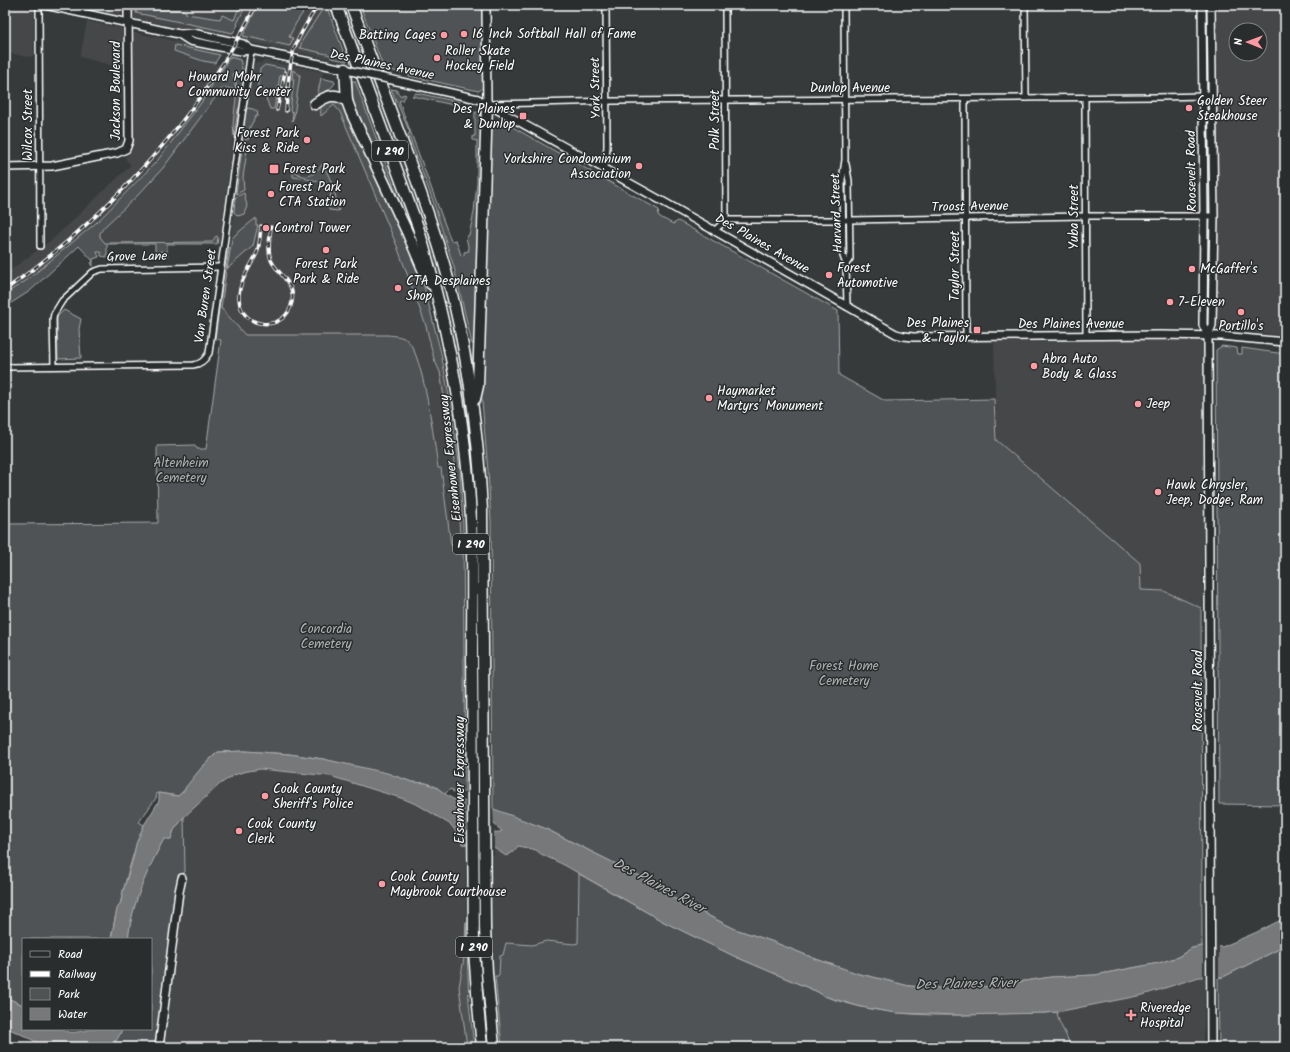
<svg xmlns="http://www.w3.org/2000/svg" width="1290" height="1052" font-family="Kalam,sans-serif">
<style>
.built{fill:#444748;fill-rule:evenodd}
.green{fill:#505354;stroke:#a8a9aa}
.water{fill:#767879;stroke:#adaeaf;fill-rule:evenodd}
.pier{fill:#373a3b}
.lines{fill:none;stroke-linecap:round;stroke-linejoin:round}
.minor-casing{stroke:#fff;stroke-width:8}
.tertiary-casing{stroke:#fff;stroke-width:10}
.secondary-casing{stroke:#fff;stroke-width:10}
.motorway-casing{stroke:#fff;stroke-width:13}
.minor{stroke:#2a2d2e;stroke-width:5}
.tertiary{stroke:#2a2d2e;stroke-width:7}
.secondary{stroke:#2a2d2e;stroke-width:7}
.motorway{stroke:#2a2d2e;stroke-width:10}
.rail-casing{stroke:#fff;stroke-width:3.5}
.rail{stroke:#2a2d2e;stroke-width:2;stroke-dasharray:6;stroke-linecap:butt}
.secondary-bridge-casing{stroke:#fff;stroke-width:10;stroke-linecap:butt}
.secondary-bridge{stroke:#2a2d2e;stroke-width:7}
.poi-dot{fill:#ff9aa2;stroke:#2a2d2e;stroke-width:1.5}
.labels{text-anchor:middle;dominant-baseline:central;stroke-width:3;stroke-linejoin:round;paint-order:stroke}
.shield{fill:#2a2d2e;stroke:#bfc0c0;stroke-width:1}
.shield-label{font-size:12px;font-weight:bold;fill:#fff}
.poi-label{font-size:13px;fill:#fff;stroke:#2a2d2e;text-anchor:start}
.street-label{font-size:13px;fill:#fff;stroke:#2a2d2e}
.park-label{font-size:13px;fill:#b0b2b2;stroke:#2a2d2e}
.water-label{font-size:14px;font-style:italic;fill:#b4b5b5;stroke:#2a2d2e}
</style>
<rect width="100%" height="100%" fill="#373a3b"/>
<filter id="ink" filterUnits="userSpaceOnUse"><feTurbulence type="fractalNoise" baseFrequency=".025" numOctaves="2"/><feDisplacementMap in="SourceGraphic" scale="8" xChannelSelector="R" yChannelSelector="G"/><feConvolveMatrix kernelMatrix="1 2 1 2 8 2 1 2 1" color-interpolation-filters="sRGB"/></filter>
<g filter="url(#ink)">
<g class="built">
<path d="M5,5h7l21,5 1,1v45l-7,1 -22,-5z"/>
<path d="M78,5h44v5l-2,4 -4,1 -38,-8z"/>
<path d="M132,5h194l22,58 -108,-23 7,-12 -9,-3 -8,12 -95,-18 -2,-2 -1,-3z"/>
<path d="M1217,5h68v331l-64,-8 -3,-3 -3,-8 1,-54 3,-42v-38l-3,-4 -1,-115zM1236,30h24v24h-24z"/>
<path d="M87,21l34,7 1,2v38l-42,-11z"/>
<path d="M134,33h3l85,18 -7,13h11l6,-11 7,3 4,5 2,9 -2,19 -1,12 -4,9 -4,27 -1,2 -13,105h-113l-28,2 -49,45 -25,16v-33l49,-36 77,-73 -5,-5 -1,-3 4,-3 4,-8 -1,-108z"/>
<path d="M263,61h5l55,11 -6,25 4,18 13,-10 6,7 57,134 29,80 8,33 6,13 13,81 5,49 3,50 -10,-6 -8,-63 -2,-15h-3l-5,-38 -45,-95h-143l-23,-26 -3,-1 15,-96 9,-71 -2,-3 10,-68 2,-7h7z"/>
<path d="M1203,339v269l-39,-17 -23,-1 -1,-27 -144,-123 -2,-98z"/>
<path d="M260,769l70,7 74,23 16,7 31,19 9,12 2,7h4v78l-2,36 -5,29 8,60h-304l10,-76 3,-3 -3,-14 5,-15 7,-53 -1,-69 36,-32 14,-10 9,-3z"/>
<path d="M518,846l18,4 5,4 38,20 -1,69 -4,1 -28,-3 -14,4 -26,-1 -3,11 -3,1 -1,20h-7l-2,-57v-64l4,-1v-6l12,8 7,-4z"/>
<path d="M1199,977l6,1 -1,69h-134l-1,-5 -11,-24 -1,-6 86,-17z"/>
</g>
<g class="green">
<path d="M137,5h3v3h3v2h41v1h2v3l34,5 2,-4 12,5 6,-15h6l-9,19 1,1 -5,8 -97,-20z"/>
<path d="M258,5h50l-12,18 -7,14 4,1 -3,8 -47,-10z"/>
<path d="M325,5h1l21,56 -16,-3v-3l-31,-7 2,-7z"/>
<path d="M360,5h122l1,82 -4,4 -5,-1 -65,-14 -1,-3h-3v-1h-1v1l-20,-4z"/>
<path d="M175,45l45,10 -5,8 -12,-2 -29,-10z"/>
<path d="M230,57l10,3 3,12 -10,1 3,17 -13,-3 -60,81 -25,27 -34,32 -4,6v4l5,6 107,-1 4,-6 2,1 -1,7h-50v13l-5,-2 1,-3 -2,-1 -2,1 1,3 -5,-1v-10h-48v13l-6,-1v-4h-4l2,5 -6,2v7l-2,-3 2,-2 -14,-15 -49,45 -25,16v-13l22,-14 70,-58 60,-61 44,-58z"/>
<path d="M265,65l20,4 -2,7h-3l-6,33h-4l-4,-11 3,-3 -6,-6 -2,2 -3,-4v-4l2,-14z"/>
<path d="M293,70l7,5 -6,41 -2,5 1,-9 -3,-1 4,-32h-2z"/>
<path d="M245,73l-1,3h-2v5l2,1 -2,19 -4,9 -4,26 -1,-12 4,-34 -2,-15z"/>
<path d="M321,78l13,3 1,2c-5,8 -10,8 -18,14z"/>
<path d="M352,81h3l56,151 -56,-123 -3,-9z"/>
<path d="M391,89l6,1v3l5,3 1,-2 3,1 -3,5 -4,1 52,140 5,-1 5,15 3,1v-4l5,-1 -3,-14 3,-2 5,-23 3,-29v-42l-4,-1v-4h2v-24l7,1 -6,231h-4l-18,-77 -21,-66 -25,-67 2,-1z"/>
<path d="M416,93l43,9 -1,4 -46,-10z"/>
<path d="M328,99l14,3 79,172 20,79 10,54 9,62 3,58 2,265h-12l-1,-3 -3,1 -4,4 -9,-7 -10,-4 -14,-1 -14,-5 -75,-18 -34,-5 -44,-3 -27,1c-16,12 -24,31 -40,44l-21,-3 -1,5 -17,24 5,3c-10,24 -17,50 -23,75 0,4 -3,7 -4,11 -3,9 -4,19 -6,28h-88v66l-18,-8v-473l153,-1 -1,-77 38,-1 2,4h9l15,-109 -6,-1 9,-68 5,-24 -8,62h1l23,26h143c7,1 15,1 20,6 15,14 27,103 30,127h3l10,77 10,7 -3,-50 -5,-49 -13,-81 -6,-13 -8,-33 -29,-80 -57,-134 -6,-7 -13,11c-1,-8 0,-12 7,-17z"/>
<path d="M247,108l6,1 4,2 1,5h-2l-6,11 -1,12h-3l-1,6h3l-5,32 1,13 -8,4 7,-53 -2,-3 4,-24z"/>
<path d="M497,120l5,1 157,89 -1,5 2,2 13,7 5,-3 2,1 158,89 1,64 46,26 109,-2 2,41 144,123 1,27 23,1 37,17 1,338 -10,2 -14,9 -19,6 -64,12 -44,2 -59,9 -39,3 -44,-3 -36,-9 -14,-3 -43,-15 -45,-18 -36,-12 -66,-33 -23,-17 -102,-51 -51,-18 -2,-289 -3,-50 -7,-81 10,-260 2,-5z"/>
<path d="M323,163l10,23 6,24 -1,1 -9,-1 2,-20 -5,-1 1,-7 -34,-5v-5l2,-1c11,11 21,3 28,-8z"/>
<path d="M244,193l3,13 -3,8 -6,2 -4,-4 1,-14 1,-1z"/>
<path d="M256,218v7h2l-5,21 -26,23 5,-30 3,-4z"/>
<path d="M64,310l17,9 -2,10 2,29 -23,1 -1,-30v-12z"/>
<path d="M1222,346l15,2 1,6h4v-6l43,6v451l-66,-1 -3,-454z"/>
<path d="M184,817l1,55 -6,4 -1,4 -23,167h-24l-17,-3 8,-15h29v-90h-23c4,-37 19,-69 36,-101l7,1 3,-9z"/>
<path d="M579,874l85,48 72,35 82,35c8,6 18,8 28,11 65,19 133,10 199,10l12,-1c1,13 11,22 13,35h-568l-7,-71h4l1,-20 3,-1 3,-12 26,2 14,-4 28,3 4,-1z"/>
<path d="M466,922l3,80 5,45h-7l-8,-60 5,-29z"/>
<path d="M1285,946v101h-66l-1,-69 5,-1z"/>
</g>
<g class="water">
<path d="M245,751l44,3 34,5 64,14 25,9 14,1 10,4 12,9 5,3 33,7 58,22 102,51 23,17 66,33 36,12 45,18 43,15 14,3 36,9 44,3 39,-3 59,-9 44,-2 64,-12 19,-6 14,-9 10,-2 20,1 35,-15 28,-14v28l-62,31h-24l-56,18 -86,17 -12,1 -87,2 -62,-2 -35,-6 -37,-11 -6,-4 -82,-35 -72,-35 -100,-57 -23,-11 -5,-4 -18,-4 -5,6 -7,4 -12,-8 -32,-4 -2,-7 -9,-12 -31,-19 -16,-7 -74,-23 -70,-7 -17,3 -9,3 -14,9 -36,33 -10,13 -3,9h-7c-17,32 -32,64 -36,100h-17l6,-30 4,-7 2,-11 10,-32 3,-15 8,-19 15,-24v-8l19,3 7,-6v-2l17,-21 16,-15zM463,817l31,5 1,3 7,6c-13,6 -27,-10 -39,-12z"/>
<path d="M5,997l18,8v24h39c8,7 22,1 31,0 9,-1 19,0 29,0 -2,7 -7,14 -12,18h-65l-18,-10 -22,-10z"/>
</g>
<g class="pier">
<path d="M465,800l21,4 7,4 1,18 -1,-2 -24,-4 4,3 10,4 11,3v20l-28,-6z"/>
<rect x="1203" y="945" width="16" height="33"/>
</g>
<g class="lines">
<defs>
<g id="minor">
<path d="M39,5l1,241"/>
<path d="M844,5l1,155 -3,20 1,76 3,8 1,43"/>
<path d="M1025,5l1,93"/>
<path d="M1085,98l1,238"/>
<path d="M965,99l1,237"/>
<path d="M488,104l126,-3 544,-4 45,-1 9,-3"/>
<path d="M605,170l2,-24 -1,-141"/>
<path d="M726,220h124l235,-4h129"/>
<path d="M714,231l12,-11 -1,-215"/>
<path d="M846,264l4,-5 -1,-78 -3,-17"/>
<path d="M54,366l-1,-47 1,-5 8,-13 31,-29 9,-3 119,-2"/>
<path d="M5,367l188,-2c8,-1 12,-5 16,-12l42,-303"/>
</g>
<g id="tertiary">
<path d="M486,5l1,99"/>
<path d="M5,167l47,-1 65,-13 9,-4 3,-8 -1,-136"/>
<path d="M159,1047l20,-155 3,-14"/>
</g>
<g id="secondary">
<path d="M45,5l134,29 14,-1 50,11 8,6"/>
<path d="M1202,5l2,215 -1,105 5,11"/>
<path d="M179,34l11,7 51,10 10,-1 98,20"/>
<path d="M388,79l90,20 193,107 225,128 8,2 9,1 247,-2 61,1 64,6"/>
<path d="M1211,1047l-3,-711 4,-11 2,-109 -3,-211"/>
</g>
<g id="motorway">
<path d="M336,5l82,222c24,79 41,158 49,240 7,62 5,125 5,187 1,99 2,198 2,297l4,54 4,42"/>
<path d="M351,5c17,45 34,91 51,136 16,43 32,86 44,130 21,78 32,158 36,239l3,418 2,45 7,74"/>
<path d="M345,69l2,32 4,11 57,122 17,40 6,10"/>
<path d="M315,104c11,-8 20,-12 32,-3"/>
<path d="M475,399l3,-13 9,-282"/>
</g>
</defs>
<use href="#minor" class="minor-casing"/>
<use href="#tertiary" class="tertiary-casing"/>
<use href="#secondary" class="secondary-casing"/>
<use href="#motorway" class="motorway-casing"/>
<use href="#minor" class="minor"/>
<use href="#tertiary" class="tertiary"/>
<use href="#secondary" class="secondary"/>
<use href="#motorway" class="motorway"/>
<defs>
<g id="rail">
<path d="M277,110l8,-38"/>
<path d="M286,111c2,-21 2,-42 8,-62 6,-16 15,-30 24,-44"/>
<path d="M261,226c-1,9 -1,18 -4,27 -6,13 -19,30 -18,45 1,32 47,35 53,4 4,-19 -14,-27 -21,-42 -4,-10 -1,-22 0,-33"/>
<path d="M5,290c103,-73 194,-172 251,-285"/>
</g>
</defs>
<use href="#rail" class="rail-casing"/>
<use href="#rail" class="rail"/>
<defs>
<path id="secondary-bridge" d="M351,71l37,8"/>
</defs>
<use href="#secondary-bridge" class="secondary-bridge-casing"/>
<use href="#secondary-bridge" class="secondary-bridge"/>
</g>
</g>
<g class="poi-dot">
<circle cx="464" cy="34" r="4"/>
<circle cx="444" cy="35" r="4"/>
<circle cx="437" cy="58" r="4"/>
<circle cx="180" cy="84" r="4"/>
<circle cx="1189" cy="108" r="4"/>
<rect x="519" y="112" width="8" height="8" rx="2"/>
<circle cx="307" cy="140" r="4"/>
<circle cx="639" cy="166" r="4"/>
<rect x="269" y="164" width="10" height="10" rx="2"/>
<circle cx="271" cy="194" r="4"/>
<circle cx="266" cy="228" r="4"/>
<circle cx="326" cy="250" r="4"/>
<circle cx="1192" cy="269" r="4"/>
<circle cx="829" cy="275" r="4"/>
<circle cx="398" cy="288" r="4"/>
<circle cx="1170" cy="302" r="4"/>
<circle cx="1241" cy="312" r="4"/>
<rect x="973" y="326" width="8" height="8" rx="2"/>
<circle cx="1034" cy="366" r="4"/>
<circle cx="709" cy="398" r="4"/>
<circle cx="1138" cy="404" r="4"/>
<circle cx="1158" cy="492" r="4"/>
<circle cx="265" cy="796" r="4"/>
<circle cx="239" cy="831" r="4"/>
<circle cx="382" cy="884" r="4"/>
<path d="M1129 1009h4v4h4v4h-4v4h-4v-4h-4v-4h4z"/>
</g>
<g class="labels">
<g class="shield">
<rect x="372" y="141" width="36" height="20" rx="3"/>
<rect x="453" y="534" width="36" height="20" rx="3"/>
<rect x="456" y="937" width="36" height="20" rx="3"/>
</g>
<g class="shield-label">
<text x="390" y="151">I 290</text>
<text x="471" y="544">I 290</text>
<text x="474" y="947">I 290</text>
</g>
<g class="poi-label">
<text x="472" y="34">16 Inch Softball Hall of Fame</text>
<text x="436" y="35" text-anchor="end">Batting Cages</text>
<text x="445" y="51">Roller Skate<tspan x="445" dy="15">Hockey Field</tspan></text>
<text x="188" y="77">Howard Mohr<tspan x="188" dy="15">Community Center</tspan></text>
<text x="1197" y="101">Golden Steer<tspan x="1197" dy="15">Steakhouse</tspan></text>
<text x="515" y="109" text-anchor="end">Des Plaines<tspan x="515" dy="15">&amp; Dunlop</tspan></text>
<text x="299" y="133" text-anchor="end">Forest Park<tspan x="299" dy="15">Kiss &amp; Ride</tspan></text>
<text x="631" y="159" text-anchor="end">Yorkshire Condominium<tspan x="631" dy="15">Association</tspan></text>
<text x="283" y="169">Forest Park</text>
<text x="279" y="187">Forest Park<tspan x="279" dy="15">CTA Station</tspan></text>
<text x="274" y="228">Control Tower</text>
<text x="326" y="264" text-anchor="middle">Forest Park<tspan x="326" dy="15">Park &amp; Ride</tspan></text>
<text x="837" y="268">Forest<tspan x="837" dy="15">Automotive</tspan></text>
<text x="1200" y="269">McGaffer's</text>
<text x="406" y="281">CTA Desplaines<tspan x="406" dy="15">Shop</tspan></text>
<text x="1178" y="302">7-Eleven</text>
<text x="969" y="323" text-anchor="end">Des Plaines<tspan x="969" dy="15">&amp; Taylor</tspan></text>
<text x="1241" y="326" text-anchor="middle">Portillo's</text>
<text x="1042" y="359">Abra Auto<tspan x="1042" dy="15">Body &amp; Glass</tspan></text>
<text x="717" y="391">Haymarket<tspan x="717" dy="15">Martyrs' Monument</tspan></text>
<text x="1146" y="404">Jeep</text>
<text x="1166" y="485">Hawk Chrysler,<tspan x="1166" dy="15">Jeep, Dodge, Ram</tspan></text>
<text x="273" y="789">Cook County<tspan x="273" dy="15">Sheriff's Police</tspan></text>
<text x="247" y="824">Cook County<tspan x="247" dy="15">Clerk</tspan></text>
<text x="390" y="877">Cook County<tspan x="390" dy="15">Maybrook Courthouse</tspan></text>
<text x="1140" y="1008">Riveredge<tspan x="1140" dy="15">Hospital</tspan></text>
</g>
<g class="street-label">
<text transform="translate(382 65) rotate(12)">Des Plaines Avenue</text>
<text transform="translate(596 88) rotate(-91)">York Street</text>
<text x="850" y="88">Dunlop Avenue</text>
<text transform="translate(116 91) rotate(-90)">Jackson Boulevard</text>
<text transform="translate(715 120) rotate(-90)">Polk Street</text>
<text transform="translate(28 125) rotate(-90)">Wilcox Street</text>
<text transform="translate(1192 171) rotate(-91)">Roosevelt Road</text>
<text transform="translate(970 207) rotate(-1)">Troost Avenue</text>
<text transform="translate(837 213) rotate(-92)">Harvard Street</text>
<text transform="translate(1074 217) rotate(-90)">Yuba Street</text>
<text transform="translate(762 244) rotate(30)">Des Plaines Avenue</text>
<text transform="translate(137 257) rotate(-1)">Grove Lane</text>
<text transform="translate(955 266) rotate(-90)">Taylor Street</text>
<text transform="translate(206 296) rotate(-82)">Van Buren Street</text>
<text x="1071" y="324">Des Plaines Avenue</text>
<text transform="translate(451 458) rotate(-96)">Eisenhower Expressway</text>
<text transform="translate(1198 691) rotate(-90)">Roosevelt Road</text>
<text transform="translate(460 780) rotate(-90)">Eisenhower Expressway</text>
</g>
<g class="park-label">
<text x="181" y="463">Altenheim<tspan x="181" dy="15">Cemetery</tspan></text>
<text x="326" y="629">Concordia<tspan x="326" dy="15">Cemetery</tspan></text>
<text x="844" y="666">Forest Home<tspan x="844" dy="15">Cemetery</tspan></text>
</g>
<g class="water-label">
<text transform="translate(659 886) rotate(28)">Des Plaines River</text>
<text transform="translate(966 984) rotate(-1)">Des Plaines River</text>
</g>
</g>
<rect width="1290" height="1052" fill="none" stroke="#2a2d2e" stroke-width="20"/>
<rect x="10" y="10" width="1270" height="1032" fill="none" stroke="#fff" stroke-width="1.5" filter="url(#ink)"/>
<rect x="22" y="938" width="130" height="92" fill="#2a2d2e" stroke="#7f8182"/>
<rect x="30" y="951" width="20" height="6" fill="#2a2d2e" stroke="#7f8182"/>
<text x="58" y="958" font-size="12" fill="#ffffff">Road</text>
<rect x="30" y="971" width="20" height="6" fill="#ffffff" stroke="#7f8182"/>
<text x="58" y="978" font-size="12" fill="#ffffff">Railway</text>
<rect x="30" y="988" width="20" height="12" fill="#505354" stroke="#7f8182"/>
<text x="58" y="998" font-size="12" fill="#ffffff">Park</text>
<rect x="30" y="1008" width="20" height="12" fill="#767879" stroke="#7f8182"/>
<text x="58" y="1018" font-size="12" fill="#ffffff">Water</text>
<g transform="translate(1248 42) rotate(271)"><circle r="19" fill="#2a2d2e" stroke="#7f8182"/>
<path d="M0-3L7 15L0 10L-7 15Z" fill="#ff9aa2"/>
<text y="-6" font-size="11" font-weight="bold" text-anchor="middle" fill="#ffffff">N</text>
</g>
</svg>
